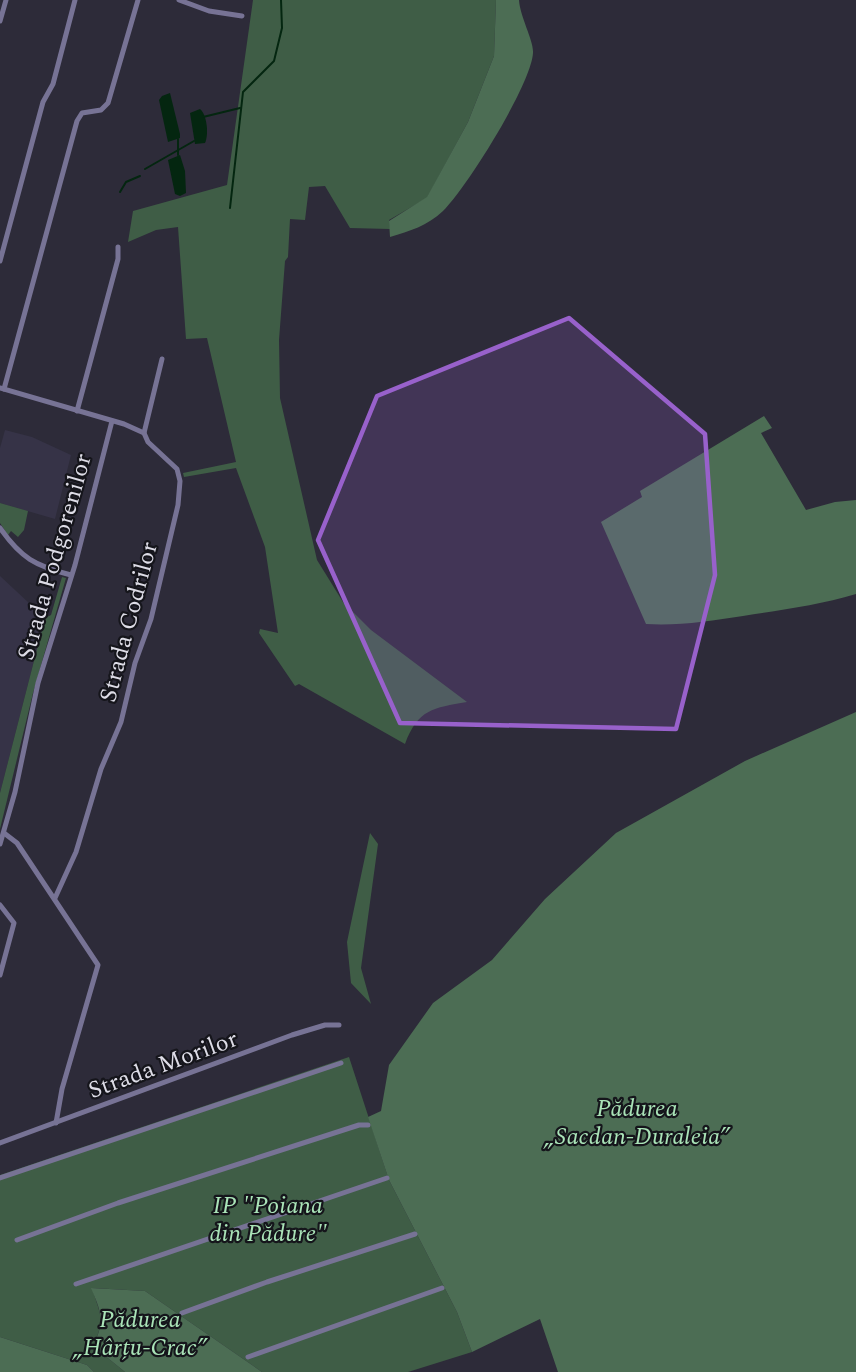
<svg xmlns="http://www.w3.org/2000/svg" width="856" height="1372" font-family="Spectral,serif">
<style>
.built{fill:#363347}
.green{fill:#3f5d46}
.forest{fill:#4c6d54}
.water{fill:#042610}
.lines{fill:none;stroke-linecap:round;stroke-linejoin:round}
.stream{stroke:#042610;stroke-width:2}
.minor{stroke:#777395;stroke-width:5}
.marked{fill:#9861cb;fill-opacity:0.2;stroke:#9861cb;stroke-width:4.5;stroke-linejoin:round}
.labels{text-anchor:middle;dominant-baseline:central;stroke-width:4.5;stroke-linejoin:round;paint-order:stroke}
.street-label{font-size:24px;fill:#dddce6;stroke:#15151b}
.park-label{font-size:24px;font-style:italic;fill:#aae4b8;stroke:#15151b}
</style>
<rect width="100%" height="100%" fill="#2d2b39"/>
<g class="built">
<path d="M5,430l27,7 39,18 -16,64 -55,-16v-55z"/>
<path d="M0,576l45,42 -45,175z"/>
</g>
<g class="green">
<path d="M253,0h243l-2,56 -26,66 -41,76 -38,22 1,9 -40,-1 -25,-42 -16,1 -4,33 -15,-1 -2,38 -3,4 -6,79 1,58 37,162 26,42 28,28 96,72c-34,6 -49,7 -62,42l-106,-60 -4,2 -36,-53 1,-4 18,4 -13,-86 -29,-79 -52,9 -1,-4 53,-11 -29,-124 -21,1 -8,-112 -22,3 -28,12 5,-31 94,-26z"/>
<path d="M0,503l28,8 -4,19 -6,7 -7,-6 -3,4 -8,-12z"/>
<path d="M62,577l4,1 -33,115 -33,136v-36l45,-175 6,-3z"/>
<path d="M370,833l8,11 -17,124 10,36 -20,-21 -4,-41z"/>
<path d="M349,1057l40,123 68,132 15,40 -64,20h-146l-117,-81 -53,-3c8,27 14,30 1,58l32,26h-31l-7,-7 -87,-28v-162z"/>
</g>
<g class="forest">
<path d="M496,0h23c1,17 15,41 14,53 -2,32 -66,134 -90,158 -16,15 -33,20 -53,26l-1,-16 38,-24 41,-75 26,-66z"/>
<path d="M764,416l8,12 -11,5 45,77 29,-8 21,-2v94c-37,11 -75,16 -113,22 -32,5 -65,10 -97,8l-45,-102 41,-25 -2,-6z"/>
<path d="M856,712v660h-298l-18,-53 -68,33 -15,-40 -68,-132 -21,-63 13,-6 8,-46 44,-62 59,-43 53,-61 71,-66 129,-72z"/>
<path d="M91,1288l54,3 117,81h-137l-32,-26c12,-25 9,-32 -2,-58z"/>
<path d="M0,1337l87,28 7,7h-94z"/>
</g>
<g class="water">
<path d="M170,93l10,41v4l-12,4 -9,-42 3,-4z"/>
<path d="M200,109c7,6 9,25 5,34l-10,1 -5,-31z"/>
<path d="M180,155l5,16 1,22 -6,3 -5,-2 -7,-34z"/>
</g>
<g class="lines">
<g class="stream">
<path d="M203,117l37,-9"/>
<path d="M178,139v16"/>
<path d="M145,169l49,-28"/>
<path d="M120,192l6,-10 14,-6"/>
<path d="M230,208l13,-116 31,-31 8,-33 -1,-28"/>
</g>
<g class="minor">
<path d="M179,0l30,11 33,5"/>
<path d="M0,21l6,-21"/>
<path d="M0,261l43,-159 10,-18 22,-84"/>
<path d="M0,388l124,36 20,9"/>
<path d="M4,389l73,-268 5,-8 19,-3 7,-7 30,-103"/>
<path d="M77,411l41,-152v-12"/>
<path d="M0,528c21,30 35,38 71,47"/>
<path d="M4,833l13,10 81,122 -36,124 -6,34"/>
<path d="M0,844l15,-52 23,-109 37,-118 37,-144"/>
<path d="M55,898l21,-46 25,-83 20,-47 14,-59 16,-44 27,-114 2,-24 -3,-12 -29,-27 -4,-9 18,-74"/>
<path d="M0,905l14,18 -14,52"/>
<path d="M0,1143l292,-108 33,-10h14"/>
<path d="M0,1178l341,-115"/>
<path d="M17,1240l101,-37 241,-78h9"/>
<path d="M76,1284l311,-106"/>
<path d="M182,1313l85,-31 148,-48"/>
<path d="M248,1357l194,-69"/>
</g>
</g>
<path class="marked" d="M569,318l136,116 10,141 -39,154 -276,-6 -82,-183 59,-144z"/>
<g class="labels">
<g class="street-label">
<text transform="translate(55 557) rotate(-74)">Strada Podgorenilor</text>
<text transform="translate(129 622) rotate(-75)">Strada Codrilor</text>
<text transform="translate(163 1065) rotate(-20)">Strada Morilor</text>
</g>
<g class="park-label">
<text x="637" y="1109">Pădurea<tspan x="637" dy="28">„Sacdan-Duraleia”</tspan></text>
<text x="268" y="1206">IP "Poiana<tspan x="268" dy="28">din Pădure"</tspan></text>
<text x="140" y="1320">Pădurea<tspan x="140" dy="28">„Hârțu-Crac”</tspan></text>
</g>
</g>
</svg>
